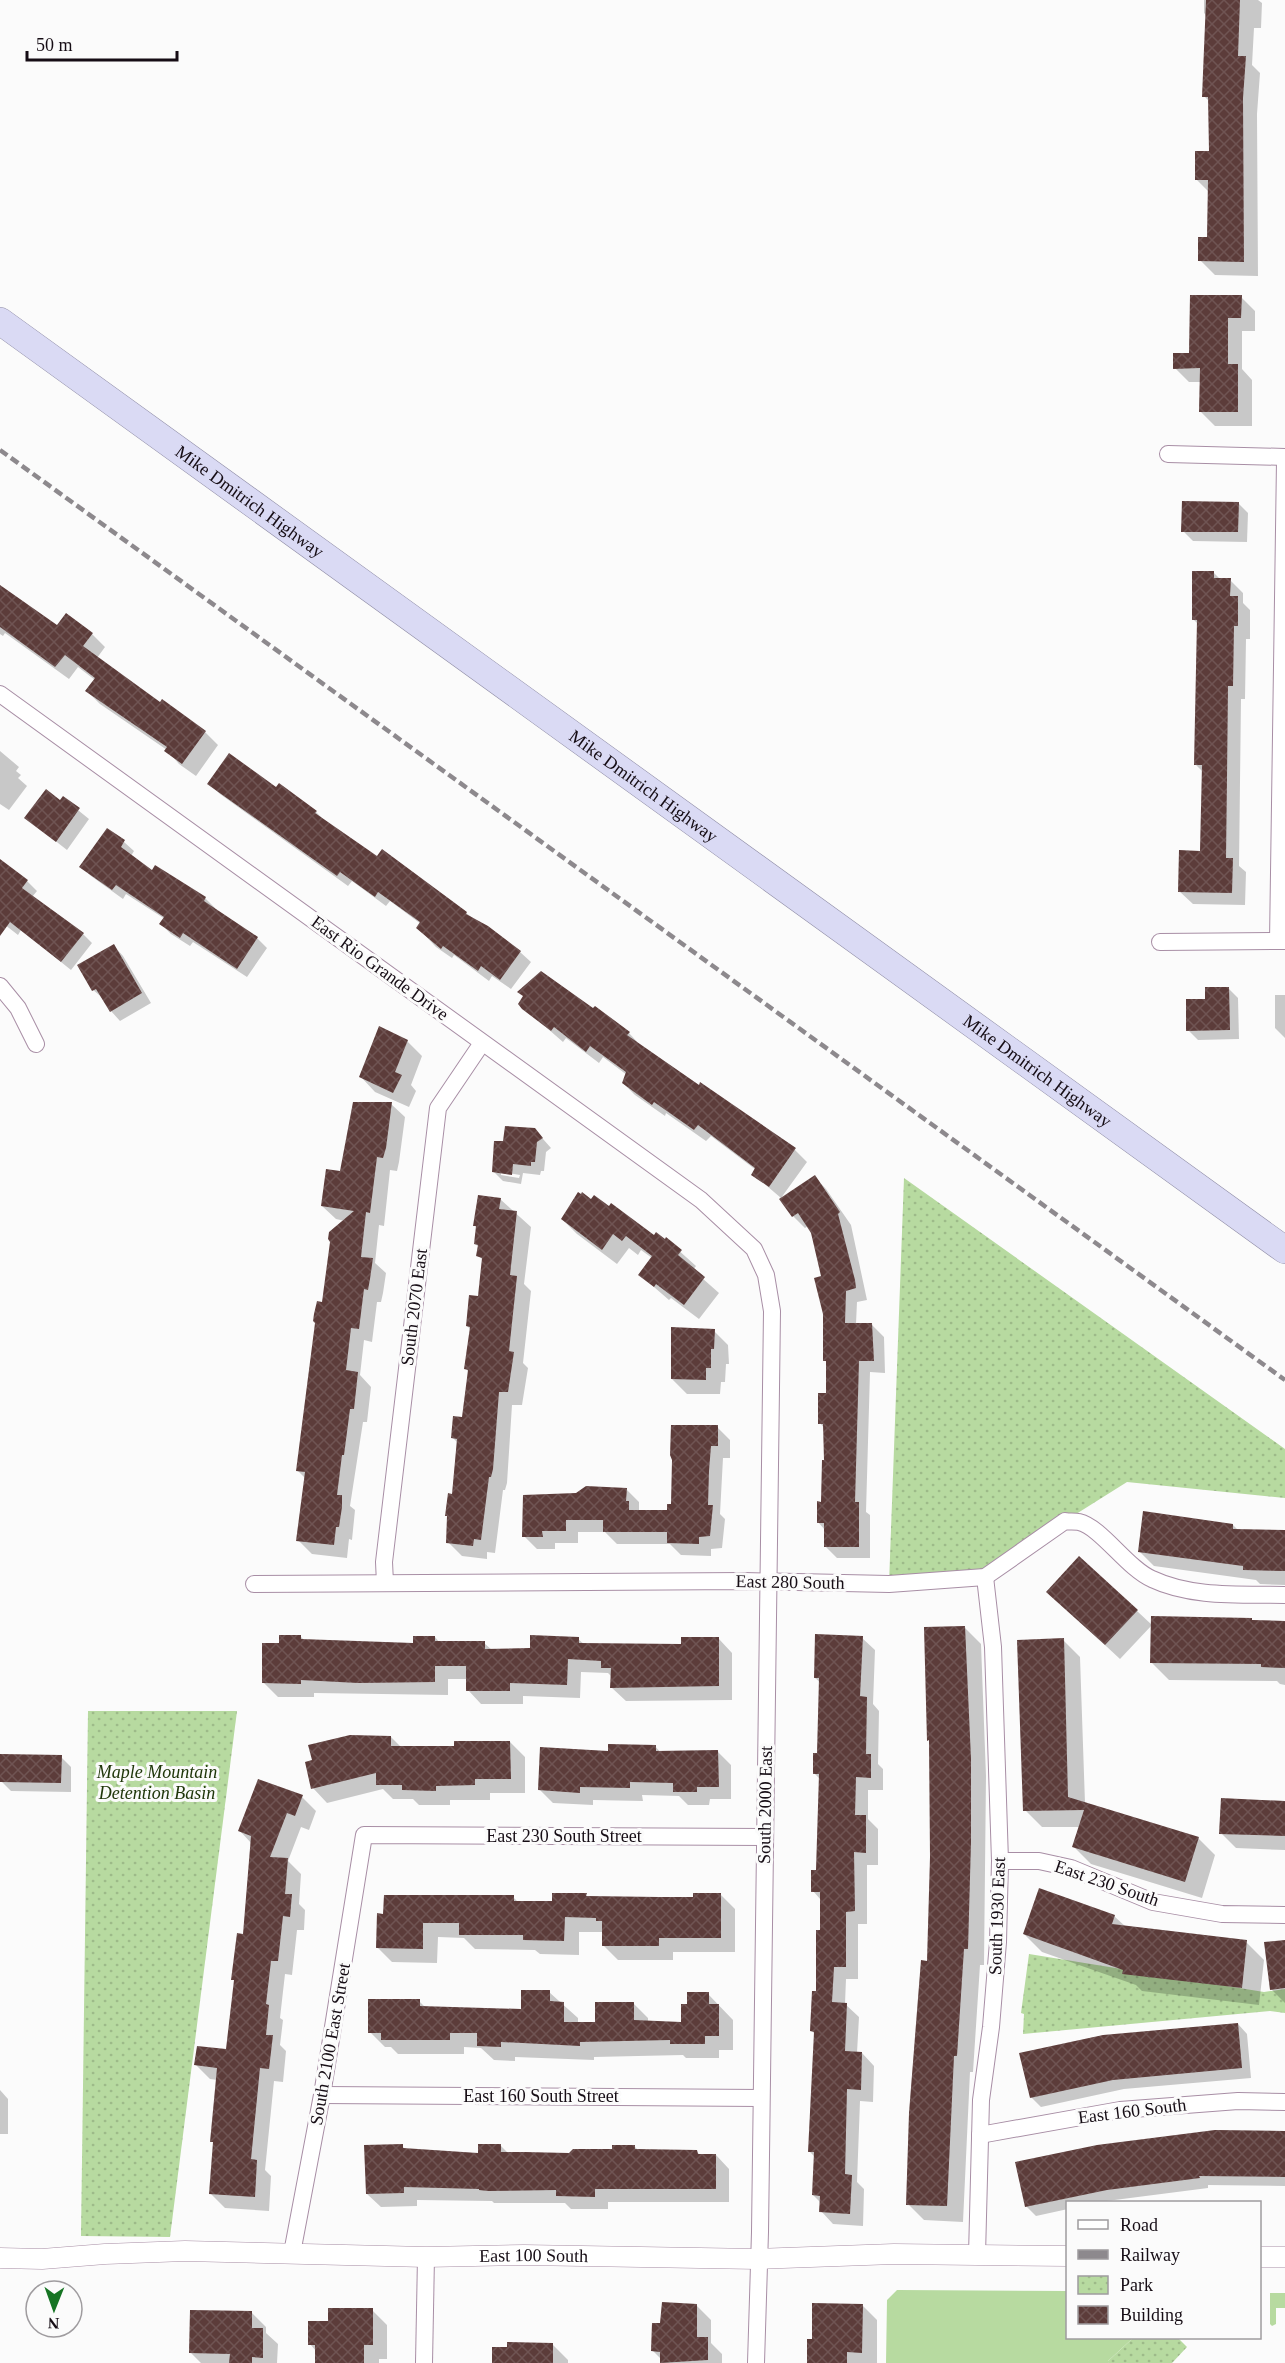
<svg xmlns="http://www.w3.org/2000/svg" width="1285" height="2363" font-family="'Times New Roman',serif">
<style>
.grass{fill:#b7daa0}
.park{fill:url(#park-dots)}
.shadow{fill:#0003;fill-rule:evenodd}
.building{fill:url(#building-cross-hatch)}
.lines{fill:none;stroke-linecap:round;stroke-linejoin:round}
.minor-casing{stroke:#a88ea5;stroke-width:18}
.tertiary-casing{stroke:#a88ea5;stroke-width:21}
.trunk-casing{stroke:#8f8ca5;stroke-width:28}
.minor{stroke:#fff;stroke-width:16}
.tertiary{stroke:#fff;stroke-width:20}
.trunk{stroke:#dadaf4;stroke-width:27}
.rail{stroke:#8d898d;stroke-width:4.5;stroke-dasharray:9 4.5;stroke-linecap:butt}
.labels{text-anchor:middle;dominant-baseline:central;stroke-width:6;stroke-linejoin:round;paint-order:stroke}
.street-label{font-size:18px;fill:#160d15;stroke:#fbfbfb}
.park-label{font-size:18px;font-style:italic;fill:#20370b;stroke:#fbfbfb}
</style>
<defs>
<pattern id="park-dots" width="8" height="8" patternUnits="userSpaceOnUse" patternTransform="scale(1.5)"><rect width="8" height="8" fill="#b7daa0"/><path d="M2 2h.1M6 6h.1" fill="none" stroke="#9dba89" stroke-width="1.8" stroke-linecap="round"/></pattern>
<pattern id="building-cross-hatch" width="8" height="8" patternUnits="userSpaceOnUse" patternTransform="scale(1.5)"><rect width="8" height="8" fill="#5c3c3a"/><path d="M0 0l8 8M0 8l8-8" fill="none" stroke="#6f5453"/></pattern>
</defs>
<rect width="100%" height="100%" fill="#fbfbfb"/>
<g class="grass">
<path d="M897,2290l170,1 1,47h65l-25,23 1,2h-223l1,-63z"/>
<path d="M1270,2293h15v15h-9v16l-4,2 -2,-2z"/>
</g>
<g class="park">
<path d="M904,1178l381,271v49l-158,-16 -62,39 -80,56 -96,7z"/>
<path d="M88,1711h149l-67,526 -89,-1z"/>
<path d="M1029,1954l235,38 21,-3v24l-15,-2 -247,23 1,-20 -3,-1z"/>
<path d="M1133,2338h45l9,9 -15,16h-63l-2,-1z"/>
</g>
<g class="shadow">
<path d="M1204,0h54l4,3 -1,25h-7l-2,37 8,8 -3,41 1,162 -43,-1 -15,-15 9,-21v-47l-13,-13 14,-26v-51l-6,-6 3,-80 -3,-3z"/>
<path d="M1241,297l14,14v20h-13v38l10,11v46h-37l-14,-14v-30h-12l-14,-14 16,-14z"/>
<path d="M1238,503l10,10 -1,29 -54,-1 -10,-10z"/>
<path d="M1213,572l8,8h9l13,13v10l7,7v29h-4l-1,60h-4l-2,167 7,6 -1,33 -52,-1 -14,-13 23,-39 1,-80 -8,-8 3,-140 -4,-4z"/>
<path d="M0,586l58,41 34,7 13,13 -8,11 63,46 45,28 13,13 -22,31 -17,-12 -12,-14 -67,-46 -13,-13 8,-11 -17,-13 -9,12 -64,-46 -2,3 -3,-2z"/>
<path d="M0,751l19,16 -3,4 5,4 -3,3 9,8 -18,24 -9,-6z"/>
<path d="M209,784l68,5 39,23 10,10 51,36 89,55 54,39 11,10 -20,27 -19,-13 -3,5 -35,-26 -2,3 -16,-11 -18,-19 3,-4 -31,-23 -4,5 -34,-25 -4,5 -128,-92z"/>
<path d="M63,798l26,21 -22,31 -41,-32 35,-16z"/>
<path d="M124,842l10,9 -3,5 22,16 3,-5 49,31 10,10 -1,2 43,28 10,10 -20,29 -54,-35 -3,4 -19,-12 -10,-10 4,-5 -39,-25 -3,5 -32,-23 -10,-9z"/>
<path d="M0,865l27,16 10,10 -5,6 51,37 9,9 -21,27 -50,-40 -3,5 -18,-14z"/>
<path d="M114,946l9,10 28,47 -31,18 -9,-10 -7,-12 -11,-9z"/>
<path d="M1228,988l10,10 1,41 -41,1 -10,-10 18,-30z"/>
<path d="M1275,995h10v43l-10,-10z"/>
<path d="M532,1015l97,18 11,12 155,105 12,12 -26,36 -28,-24 3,-4 -45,-34 -5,5 -40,-28 -1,3 -30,-21 -12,-12 4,-8 -24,-18 -4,6 -33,-25 -3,4z"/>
<path d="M407,1041l15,15 -11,29 5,6 -7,16 -34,-15 -14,-15z"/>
<path d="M391,1104l14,13 -6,45 -2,9 -7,-1 -6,56 -5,-1 -4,38 11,10 -3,20 -2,9h-4l-5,40 -8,-2 -4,35 11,12 -4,35h-4l-13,84 5,4 -3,30 -3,-1 -2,19 -35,-4 -14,-14 8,-61 -8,-8 26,-167 21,-83 -9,-2 -14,-13 19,-34z"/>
<path d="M535,1130l16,18 -5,4 -2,19h-3l-1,4 -17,-2 -2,11 -18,-3 -10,-10 11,-29zM501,1172l19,3 -1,3 -18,-3z"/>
<path d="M815,1177l11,12 25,36 16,75 -10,2 -1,22 16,1 12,12 1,36 -15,-1 -4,140 4,3v43h-33l-12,-12v-16l-7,-8 5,-19 2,-74 -5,-6 7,-29 1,-31 -4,-3 -2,-83 -9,-44 -5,-7 -3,2 -12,-12 -11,-17z"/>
<path d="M500,1199l31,28 -7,57 7,7 -8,72 5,5 -6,37h-10l-5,78 -2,7h-2l-8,63 -8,-1v7l-25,-3 -14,-14 10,-99 -5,-5 10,-20 6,-46 -3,-3 5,-39 -4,-4 12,-28 4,-38 -5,-5 1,-8 -4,-3 2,-16 -3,-3z"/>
<path d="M562,1219l92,18 11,4 1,-2 30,27 -3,4 26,23 -20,26 -28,-21 -2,2 -29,-25 12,-17 -11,-8 -3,5 -9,-7 -12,16 -40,-30z"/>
<path d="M713,1330l15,15 1,19h-3l-1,18h-4l-1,12h-33l-15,-15z"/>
<path d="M717,1427l13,13v18h-7l-3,56 5,5 -3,29 -11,1v7l-30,-1 -11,-11h-53l-12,-12h-27v11h-23v6h-18l-13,-13 53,-42 49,-5 13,13v10l30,-1z"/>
<path d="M1233,1525l5,5 47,1v54l-25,-1 -4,-4 -102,-14 -15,-15z"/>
<path d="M1063,1606l74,5 15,14 -32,34z"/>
<path d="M1285,1621v64l-5,-1 -3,-3 -108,-1 -17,-17z"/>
<path d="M964,1627l17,17 5,132 -2,189h-4l-7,107h-3l-7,150 -39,-2 -16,-16 20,-242z"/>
<path d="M301,1637l4,4 110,4 20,-8 5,6h44l8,7h39l47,-11 7,6 97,1 37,-7 13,14v47l-106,1 -14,-13v-11l-4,-4 -27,-1 -1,26 -57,-2v8h-42l-13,-14 -1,-11h-19v16l-134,-2v4h-36l-14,-14 16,-39z"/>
<path d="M862,1638l13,12 -2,54 6,7 -1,53 5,5v21h-15v29l10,10v36h-11v59h-9v55h-12l-1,25 14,13 -2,36h5l12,13 -1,36 -13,-1 -3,81 7,7 -1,37 -30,-2 -12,-13v-8l-8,-8 2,-38 -5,-5 6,-117 -4,-4 5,-39 4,-60v-32l-8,-9 5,-20 3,-91 -7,-7 4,-18 3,-72 -6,-5z"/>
<path d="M1063,1640l17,17 5,146 113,35 17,17 -13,43 -111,-34 -17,-17 6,-20h-38l-17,-17z"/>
<path d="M391,1737l10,10 55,1 54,-6 15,15v36h-35v7h-40v5h-31l-6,-6h-20l-10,-10 -56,14 -14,-15z"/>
<path d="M655,1746l6,7 57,-1 13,13v34h-21l-1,6h-21l-9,-9 -37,-1 1,6 -50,-1v5l-40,-2 -13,-13 69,-38z"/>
<path d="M61,1757l10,10v25l-60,-1 -10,-10z"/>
<path d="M302,1797l14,14 -7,19 -8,-3 -13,34 13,13 -2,30 6,6 -1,20h-7l-5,45 -7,-1 -5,44 3,2 -3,25 6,6 -3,31 -9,-1 -9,89 6,6 -2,35 -44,-3 -14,-14 3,-51 -2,-2 6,-61 -8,-1 -14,-14 32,-14 8,-69 -3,-3 11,-43 8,-92 -12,-13z"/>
<path d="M1285,1802v48l-49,-2 -15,-15z"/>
<path d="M720,1894l15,15v43h-62v8h-55l-15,-15 1,-13h-25v23l-39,-1 -5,-4 -60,-1 -11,-11 -26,-1 -1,26 -45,-1 -15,-15 1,-32 135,-18 5,5 35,1 33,-8 3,3 105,1z"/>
<path d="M1114,1916l12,11 120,15 18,18 -5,45 -117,-14 -6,-6 -94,-33 -18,-18z"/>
<path d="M1285,1941v62l-14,-14z"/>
<path d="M549,1992l29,26v6h19l36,-21 15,15v3l34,2 7,-17 19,-12 25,26v30h-14v8h-33l-3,-3 -89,2v3l-79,-3v4l-21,-1 -13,-12 -17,-1v7h-66l-7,-7h-6l-15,-15 49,-31 7,7 97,3z"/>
<path d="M1238,2024l9,10 4,44 -127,11 -83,18 -10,-10z"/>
<path d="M0,2090l8,9v35h-8z"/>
<path d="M1285,2133v53l-77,-1v3l-109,14h-31v7l-32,7 -10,-10z"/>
<path d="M402,2146l4,4 74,5 21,-9 7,7 62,2 44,-4 20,-5 5,5h57l4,4h16l13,14v33h-121v7h-37l-6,-6h-71l-2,-2 -75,-1v6l-36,1 -14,-13z"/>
<path d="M696,2305l15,15v23l11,11v9h-61v-4l-8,-8 8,-26z"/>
<path d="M862,2305l15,15v43h-69l5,-23z"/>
<path d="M372,2310l15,15v34h-8v4h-63v-12l-6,-7 19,-22z"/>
<path d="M251,2312l15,15v6l12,11 -1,19h-76l-10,-10z"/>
<path d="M553,2345l15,15v3h-75z"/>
</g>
<g class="building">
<path d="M1206,0h34l-2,56h8l-3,42 1,164 -46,-1v-24h9l1,-57h-13v-29h14l-1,-54h-6z"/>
<path d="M1190,295h52l-1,23h-13v46h10v48h-39l1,-44 -27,1v-16h16z"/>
<path d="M1182,501l57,1 -1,30h-57z"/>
<path d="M1192,571h22v7h17l-1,18h8v30h-4l-1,60h-5l-1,92 -1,80h7l-1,35 -54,-1 1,-42 21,1 2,-86h-8l3,-145h-5z"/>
<path d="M0,585l57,40 9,-12 27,20 -10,13 77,56 2,-3 44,32 -24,33 -18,-13 3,-4 -82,-56 10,-13 -30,-23 -10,12 -55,-40z"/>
<path d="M229,753l47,34 3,-4 38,28 -2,2 62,43 5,-7 85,63 -1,2 22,12 33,25 -21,29 -19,-14 -3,5 -35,-25 -2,3 -25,-21 4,-6 -42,-30 -3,5 -35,-25 -3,4 -130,-92z"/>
<path d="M46,789l14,11 3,-4 17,12 -24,34 -32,-24z"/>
<path d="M107,828l18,12 -4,7 31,23 3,-5 51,32 -2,4 54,36 -21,32 -54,-36 -3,5 -21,-14 5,-7 -48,-32 -4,5 -33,-23z"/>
<path d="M0,859l28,21 -6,8 62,45 -23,29 -51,-40 -10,14z"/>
<path d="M114,944l28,49 -32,19 -14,-23 -4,2 -15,-26z"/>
<path d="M541,971l52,37 2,-2 35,26 -3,3 72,50 1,-3 96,66 -27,39 -18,-12 4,-7 -57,-43 -4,5 -40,-28 -2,3 -30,-22 4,-11 -36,-26 -4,6 -32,-25 -3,4 -29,-22 -4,-5 5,-8 -6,-4z"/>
<path d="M1205,987h24l1,43 -44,1v-32h19z"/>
<path d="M379,1026l29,14 -13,32 7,3 -9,18 -34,-16z"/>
<path d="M353,1102h39l-6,46 -3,10 -6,-1 -7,56 -4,-1 -5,45 12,1 -3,21 -2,11 -4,-1 -5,40 -8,-1 -5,42 12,2 -4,37h-4l-6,46h-2l-5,40h5v12l-3,20h-3l-2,18 -38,-4 9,-69 -9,-1 19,-148 -2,-2 1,-7 3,-13 5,1 8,-60 -2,-3 1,-7 25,-21 -33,-5 5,-37 14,2z"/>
<path d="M505,1126l30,2 8,10 -6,4 -2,20h-4v4l-18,-2 -1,11 -20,-3 2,-31h9z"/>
<path d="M815,1175l25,37 -2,2 17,66 1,8 -10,3 -1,32h27l2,38h-15l-4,141h4v45h-35v-24h-7v-22l4,1 1,-42h2l-1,-36h-5v-31h8v-32h-3v-47l-9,-36 7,-2 -10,-43 -13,-20 -6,4 -13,-18z"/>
<path d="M578,1192l3,2 1,-2 9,7 3,-4 15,11 2,-3 43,32 2,-3 9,7 1,-2 16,13 -4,5 27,22 -21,28 -28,-21 -2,3 -16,-12 14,-19 -26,-20 -4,5 -9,-7 -11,16 -41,-31z"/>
<path d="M478,1195l23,3 -2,11 18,2 -7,64 7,1 -8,75 5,1 -6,40h-9l-6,77 -2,8h-2l-8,63 -7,-1 -1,7 -27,-3 1,-27h-2l3,-23 4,1 5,-55 -6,-1 2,-22 9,1 6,-47 -4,-1 6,-42 -4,-1 3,-31 9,1 4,-38 -6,-2 2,-11 -4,-1 2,-18h-3z"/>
<path d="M671,1327l44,2 -1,20h-3v19h-5v12l-35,-1z"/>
<path d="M671,1425h47v21h-7l-2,25 -1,34h5l-3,31 -11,1v7l-32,-1v-11h-64v-12h-37v11h-24l1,6h-21l1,-42 53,-2 10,-7 41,2 -1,13h3v9h38v-6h4l1,-44 -2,-5z"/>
<path d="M1143,1511l90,13v5l52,1v41l-42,-1v-4l-105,-14z"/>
<path d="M1079,1556l59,54 -33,35 -59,-53z"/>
<path d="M1151,1616l101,2v2l33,1v47l-24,-1v-3l-111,-1z"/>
<path d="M965,1626l6,133v83l-3,107h-4l-7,107h-3l-7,150 -41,-1 3,-92 12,-153 6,1 3,-104 -1,-117 -2,1 -3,-114z"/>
<path d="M815,1634l48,2 -3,60 7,1 -1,57h5v24l-15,-1 -1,38h11v38l-12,-1 1,59 -9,1v55h-12l-2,35 15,1 -2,48 17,1 -1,38 -14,-1 -2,85 7,1 -2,39 -31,-2 1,-16 -8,-1 2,-43h-6l6,-120 -4,-1 2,-40h4v-61h4v-38h-9v-22h5l3,-96h-6v-21h4l2,-75h-5z"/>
<path d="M279,1635h22v4l112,4v-7h22v5h50v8l45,-1v-13l49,2v6l102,1v-7h38v49l-109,2 1,-20h-10v-7l-33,-2 -1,26 -57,-2v8h-44v-25h-31v16l-77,1 -57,-3v4l-39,-1v-40h17z"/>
<path d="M1064,1638l4,159 131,40 -14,45 -113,-35 12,-37 -61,1 -6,-171z"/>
<path d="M350,1735l41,1v10h63v-5h56l1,38h-36v6l-39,1v5l-34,-1v-5h-26v-12l-65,16 -6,-27 7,-2 -4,-15z"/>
<path d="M608,1744l48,1v6l62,-1 1,37h-22v5h-24v-9l-43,-1v6l-50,-1v6l-42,-3 2,-43 68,4z"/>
<path d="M0,1754l62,1 -1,28 -61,-1z"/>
<path d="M258,1779l45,16 -8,21 -8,-3 -17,44 18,1 -3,36h7l-2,23 -7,-1 -5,45h-7l-5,43 3,1 -3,30h7l-4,34 -9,-1 -9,91 6,1 -2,37 -46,-3 4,-52h-3l7,-74 -23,-3 3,-19 29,3 8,-69h-3l6,-47 6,1 8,-98 -13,-5z"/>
<path d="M1221,1798l64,3v35l-66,-2z"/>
<path d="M1039,1888l76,27 -3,9 135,16 -5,48 -120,-14 1,-4 -100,-36z"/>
<path d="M552,1893h35l-1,3 73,1h34v-4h28v45h-62v8h-57v-25h-6v-3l-31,-1 -1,24 -41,-1v-5h-64v-12h-36v26l-47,-1 1,-35 6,1 1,-19h130v6h38z"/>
<path d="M1285,1940v48l-15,2 -6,-48z"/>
<path d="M521,1990h29v11l14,1v20h31v-20h39v18l47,2v-18h6v-12h22v12h10v32h-14v8h-35v-4l-90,2v4l-79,-4v5l-24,-1v-13h-27v7h-69v-7h-13v-34h52v7l101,3z"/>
<path d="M1238,2023l4,45 -129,12 -83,18 -11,-45 84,-18z"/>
<path d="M1215,2130l70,1v46l-86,-1 1,2 -93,12 -82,17 -10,-45 82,-17z"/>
<path d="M403,2144v4l75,5v-9h23v8h24l44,1 4,-4h39v-4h23v4l62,1 1,4h18v35h-121v8l-39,-1v-6l-68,1 -9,-1v-1l-75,-2v6l-38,1 -2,-49z"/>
<path d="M662,2302l35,2v33h11v23l-48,3v-11l-9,-1 1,-28h8z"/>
<path d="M812,2303l51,1 -1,49 -15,-1v11h-40v-24h5z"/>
<path d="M328,2308h45v37h-9v18h-49v-18h-7v-24h20z"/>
<path d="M190,2310l62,1v17h11v30l-11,-1v6h-23l1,-9 -41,-1z"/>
<path d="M507,2342l46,1v20h-61v-16h15z"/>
</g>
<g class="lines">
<defs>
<g id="minor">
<path d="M1168,454l117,3"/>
<path d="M0,694l701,506 53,49 12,26 6,36 -12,921 -4,131"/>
<path d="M1278,941l7,-480"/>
<path d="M1160,942l125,-1"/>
<path d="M0,986l18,22 18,36"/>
<path d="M385,1583l-1,-21 54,-454 44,-65"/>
<path d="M254,1584l490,-3 145,3 96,-7 80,-56c4,1 9,0 14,1 22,5 48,46 73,57 40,19 89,15 133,16"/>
<path d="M1000,1861h39l32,7 82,34 69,12 63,1"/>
<path d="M322,2095l439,3"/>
<path d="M980,2135l140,-25 118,-9 47,1"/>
<path d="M292,2253l30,-158 42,-260 401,2"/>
<path d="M977,2255l4,-155 10,-73 7,-85 2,-81 -7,-214 -8,-70"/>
<path d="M424,2363l2,-106"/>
</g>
<g id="tertiary">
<path d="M1260,2257h25"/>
<path id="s1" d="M0,2258l42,1 63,-5 80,-3 241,6 98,-2 234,4 136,-5 174,2"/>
</g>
<g id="trunk">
<path id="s2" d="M0,321l1285,929"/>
</g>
</defs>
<use href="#minor" class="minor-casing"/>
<use href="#tertiary" class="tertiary-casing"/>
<use href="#trunk" class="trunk-casing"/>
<use href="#minor" class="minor"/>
<use href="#tertiary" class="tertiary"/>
<use href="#trunk" class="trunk"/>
<path class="rail" d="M0,450l1285,930"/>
</g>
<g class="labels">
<g class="street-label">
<text stroke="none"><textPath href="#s2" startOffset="308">Mike Dmitrich Highway</textPath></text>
<text stroke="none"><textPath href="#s2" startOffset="794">Mike Dmitrich Highway</textPath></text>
<text transform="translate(380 968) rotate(36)">East Rio Grande Drive</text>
<text stroke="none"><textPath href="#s2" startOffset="1280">Mike Dmitrich Highway</textPath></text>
<text transform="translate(414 1307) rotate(-83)">South 2070 East</text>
<text transform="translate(790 1582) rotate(1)">East 280 South</text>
<text transform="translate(765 1805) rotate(-89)">South 2000 East</text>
<text x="564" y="1836">East 230 South Street</text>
<text transform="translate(1107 1883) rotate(19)">East 230 South</text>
<text transform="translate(997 1916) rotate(-88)">South 1930 East</text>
<text transform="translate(330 2044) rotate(-80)">South 2100 East Street</text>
<text x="541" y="2096">East 160 South Street</text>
<text transform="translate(1132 2111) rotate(-7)">East 160 South</text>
<text stroke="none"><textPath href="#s1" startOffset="534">East 100 South</textPath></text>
</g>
<g class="park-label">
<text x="157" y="1772">Maple Mountain<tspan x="157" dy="21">Detention Basin</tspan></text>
</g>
</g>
<rect x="1066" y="2201" width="195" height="138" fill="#fbfbfb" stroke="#9f9c9f" stroke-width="1.5"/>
<rect x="1078" y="2220" width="30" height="9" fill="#ffffff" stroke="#9f9c9f" stroke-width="1.5"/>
<text x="1120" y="2231" font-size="18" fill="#160d15">Road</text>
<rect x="1078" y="2250" width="30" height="9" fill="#8d898d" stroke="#9f9c9f" stroke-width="1.5"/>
<text x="1120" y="2261" font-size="18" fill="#160d15">Railway</text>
<rect x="1078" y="2276" width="30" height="18" fill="url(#park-dots)" stroke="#9f9c9f" stroke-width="1.5"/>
<text x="1120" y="2291" font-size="18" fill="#160d15">Park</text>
<rect x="1078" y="2306" width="30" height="18" fill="url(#building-cross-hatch)" stroke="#9f9c9f" stroke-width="1.5"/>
<text x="1120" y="2321" font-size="18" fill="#160d15">Building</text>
<g transform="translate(54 2309) rotate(181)"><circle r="28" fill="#fbfbfb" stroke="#9f9c9f" stroke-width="1.5"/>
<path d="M0-4.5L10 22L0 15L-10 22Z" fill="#167423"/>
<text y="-9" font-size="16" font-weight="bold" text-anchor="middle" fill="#160d15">N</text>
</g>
<path d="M27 51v9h150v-9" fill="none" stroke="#160d15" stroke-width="3"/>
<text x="36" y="51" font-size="18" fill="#160d15" stroke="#fbfbfb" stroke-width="4.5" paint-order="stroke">50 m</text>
</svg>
